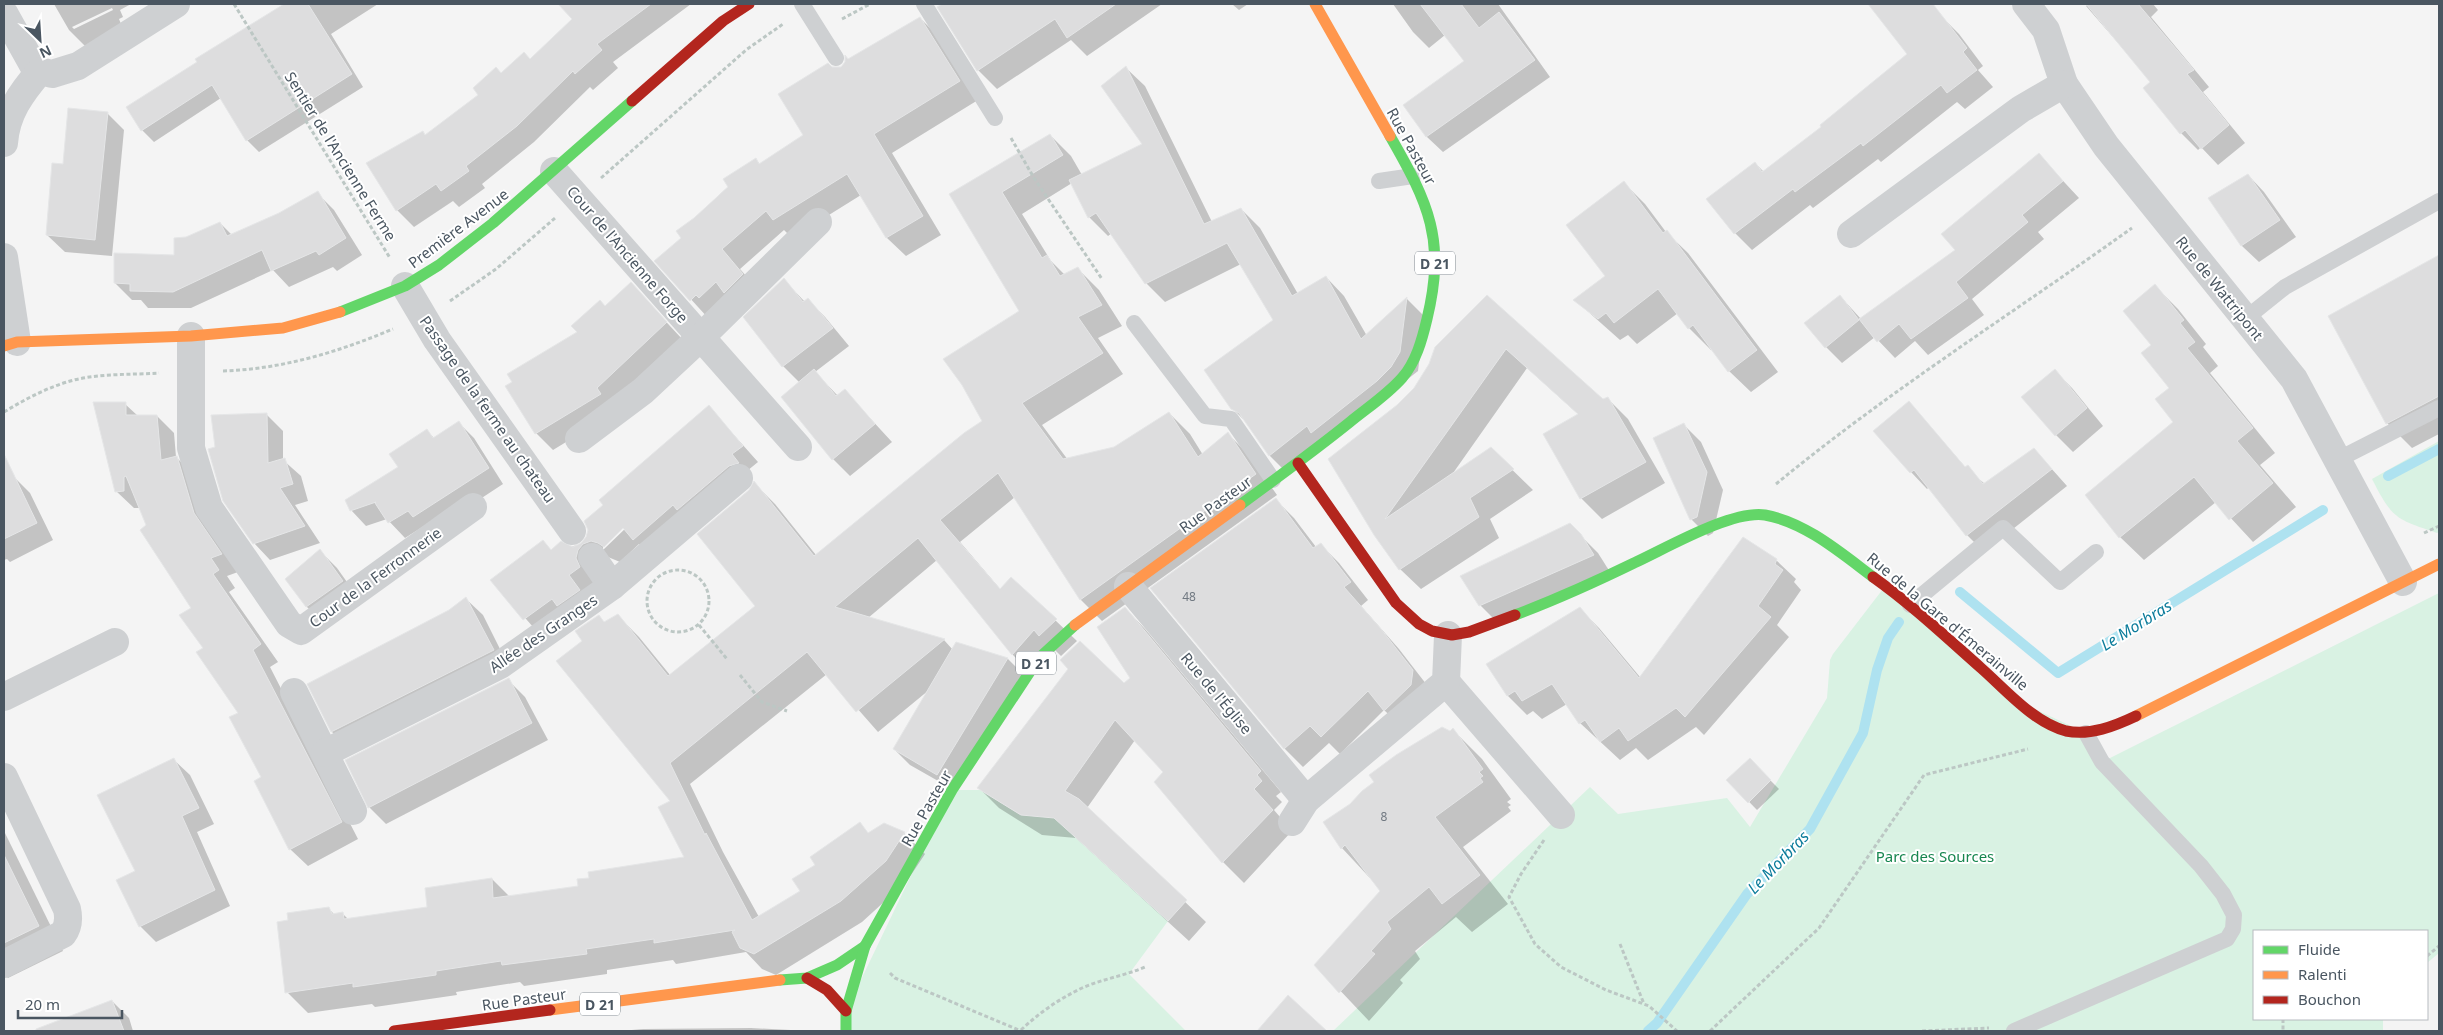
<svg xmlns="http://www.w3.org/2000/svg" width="2443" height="1035" font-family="'Noto Sans',sans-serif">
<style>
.green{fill:#d9f2e3}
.shadow{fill:#0003;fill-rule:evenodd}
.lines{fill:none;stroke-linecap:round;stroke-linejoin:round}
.stream{stroke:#aee2f0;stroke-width:10}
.building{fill:#ddddde;stroke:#e5e6e7}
.path{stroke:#bcc7c4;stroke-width:3;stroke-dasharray:4 2.5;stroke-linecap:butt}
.lane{stroke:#ced0d2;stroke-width:16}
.street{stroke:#ced0d2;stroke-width:28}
.fast{stroke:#63d668;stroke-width:11}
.slow{stroke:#ff974d;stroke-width:11}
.jam{stroke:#b3261e;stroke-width:11}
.labels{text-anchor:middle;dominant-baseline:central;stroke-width:4;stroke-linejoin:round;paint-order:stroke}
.number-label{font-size:12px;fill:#707881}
.shield{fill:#fff;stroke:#808990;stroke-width:1}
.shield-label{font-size:14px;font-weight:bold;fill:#4a5661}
.street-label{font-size:15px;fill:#4a5661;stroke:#fff}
.park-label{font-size:15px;fill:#17864f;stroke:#fff}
.water-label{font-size:16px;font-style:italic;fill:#0c7c9b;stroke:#fff}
</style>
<rect width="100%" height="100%" fill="#f4f4f4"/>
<g class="green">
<path d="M2439,441v91l-2,1c-42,-14 -45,-15 -65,-54z"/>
<path d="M1886,585l136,118 64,30 16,29 337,-169v360l-12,10v-32h-173v88h129v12h-1050l257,-244 28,27 109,-16 23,29 77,-129 3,-38 3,-6z"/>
<path d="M952,790h29l39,25 35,3 113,103 -39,53 57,57h-340v-20z"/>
</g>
<g class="shadow">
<path d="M54,4h77l-11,6 3,7 -4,2 4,10 -37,18 -17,-17zM112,8l1,2 -39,19 -2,-2z"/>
<path d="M287,4h91l-47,30 32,53 -104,65 -12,-12 -26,-42 -67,44 -12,-12 57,-68 -2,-2z"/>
<path d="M603,4h88l-78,58 5,6 -25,22 -3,-3 -56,55 -52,42 3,4 -26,19 -6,-6 -39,26 -17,-17 28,-74 55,-41 22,-20 28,-15z"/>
<path d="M945,4h217l-75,52 -16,-16 -74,49 -19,-19 -39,-63z"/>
<path d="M1232,4h16l-9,6z"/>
<path d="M1393,4h105l52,73 -107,75 -16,-15 -23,-32 61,-43 -20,-27 -16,13 -16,-16z"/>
<path d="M1869,4h58l12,15 3,-2 17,17 24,32 -5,4 15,17 -28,22 -8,-7 -76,60 -3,-3 -65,49 -3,-3 -58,45 -17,-17 20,-70 9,9 58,-44 87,-74z"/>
<path d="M2089,4h64l5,6 -7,7 58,70 -6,5 42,51 -27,22 -17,-18 -3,3 -17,-17 -36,-45 7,-6 -66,-76z"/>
<path d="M920,18l19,19 39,63 -86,53 49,82 -35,21 -19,-18 -26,-43 -69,43 -8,-8 -44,39 21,24 -52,26 -53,-58 27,-23 12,-20 61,-58 4,4 45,-29 26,-67h10l8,-8z"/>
<path d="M1126,68l19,18 67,136 29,-13 19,19 38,66 28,-17 18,19 23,40 40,-37 18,18 -7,54 -130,103 -18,-18 -22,-32 -16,-16 43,-88 -34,-56 -76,38 -19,-19 -34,-50 -4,3 -19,-19 -17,-34 -50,31 29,47 14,14 13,-6 21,21 23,36 -24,12 25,36 -81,51 26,35 47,-12 54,-35 21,21 13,21 25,-21 21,21 28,40 -175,126 -21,-21 -66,-103 -55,45 41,48 10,-12 66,63 -16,15 -6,-6 -22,25 -21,-21 -75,-94 -69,58 76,22 9,10 4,-6 51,15 16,16 -70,115 -44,-25 -16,-16 35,-59 -51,42 -51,-58 -137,110 33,68 36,65 43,-26 15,-26 43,-41 9,10 35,-1 21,21 -18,27 -45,41 -86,53 -14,-6 -16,-17 -70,12 -3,-4 -66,10v4l-83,12 -4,-4 -64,10 1,3 -82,12 -3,-3 -64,9 -21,-21 42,-83 6,6 7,-2 7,7 79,-12 64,-29 18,18 70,-10 106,-29 -14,-57 -89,-160 15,-25 7,7 13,-7 21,21 31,38 86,-69 -6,-115 4,-8 21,21 41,51 168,-133 37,-111 -70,-117 99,-59 21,21 11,19 62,-31z"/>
<path d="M107,113l17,17 -12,126 -47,-4 -18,-17z"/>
<path d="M2039,155l40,43 -41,34 6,7 -72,60 12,16 -56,40 -13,-14 -20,17 -20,-21 -33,26 -16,-16 14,-51 21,23 95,-69z"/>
<path d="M2248,175l16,17 32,45 -37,25 -17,-16 -32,-47z"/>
<path d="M1624,183l21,21 21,28 22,21 90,119 -27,20 -22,-21 -16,-23 -2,2 -22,-22 -11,-15 -41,31 -9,-9 -8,5 -45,-40 32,-24z"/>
<path d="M317,193l17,17 28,45 -25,16 -4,-4 -44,20 -16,-17 -82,38h-43l-7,-8h-9l-17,-17 61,-27 44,-33 12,12 48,-21z"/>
<path d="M2439,256v178l-27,14 -25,-25 -58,-107z"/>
<path d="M784,280l21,22 3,-2 17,17 24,29 -34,26 23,24 7,-5 47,51 -42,34 -17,-17 -33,-76 -17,-17 -38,-49z"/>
<path d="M631,284l52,56 -66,71 -64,39 -17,-17 -22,-51 65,-50z"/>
<path d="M2155,286l23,23 28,35 -3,3 15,19 -8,7 65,80 -15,12 36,42 -43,35 -37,-40 -72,58 -24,-23 54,-115 -4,-34 -18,-42z"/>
<path d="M1487,297l116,104 4,-3 21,21 37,64 -63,36 -21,-21 -37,-64 35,-19 -52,-47 -76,108 40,-27 42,41 -43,29 9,19 -78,51 -21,-20 -25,-35 22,-128 18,-17z"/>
<path d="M2055,371l17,17 31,38 -30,26 -17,-17z"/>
<path d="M1909,402l57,66 19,16 49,-35 33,37 -83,66 -17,-17 -38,-48 -2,2 -16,-17z"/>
<path d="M125,404l13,12h19l17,17 2,24 18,18 44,97 -11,4 8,12 -6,4 49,70 -8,5 88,172 -50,27 -18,-17 -50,-136 -35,-65 -13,-40 -44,-82 -7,-18h-7l-18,-17z"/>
<path d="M709,407l49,55 -11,9 6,8 -8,3 -95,72 -11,-10 -19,18 -12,-5 -13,26 -55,52 -48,-55 51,-38 9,9 30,-7zM627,523l2,2 -26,25v-3z"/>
<path d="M266,414l17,17v29l18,16 7,25 -13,4 25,38 -50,17 -16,-17 -38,-95z"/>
<path d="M459,423l15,15 29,46 -73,48 -6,-6 -19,12 -18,-19 -21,7 -15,-16 49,-42 27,-37 8,8z"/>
<path d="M1684,425l17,17 22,48 -10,43 -5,3 -17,-17z"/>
<path d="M13,476l17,17 23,47 -43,22 -3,-3 -3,1v-80z"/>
<path d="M1276,500l18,18 22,29 5,-2 18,18 29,37 -7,6 38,43 31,40 -27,39 -19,-18 -44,44 -11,-11 -26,24 -18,-18 -133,-160z"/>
<path d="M1570,525l28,28 12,19 -112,51 -18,-18z"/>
<path d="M320,551l17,17 22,31 -35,25 -17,-17 -20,-28z"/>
<path d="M1776,560l20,19 -2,3 7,8 -24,35 12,12 -85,98 -8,-8 -48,33 -12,-12 -16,12 -40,-37 -13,-19 -25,15 -9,-8 -6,4 -19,-19 -21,-31 93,-56 19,19 41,49z"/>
<path d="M466,599l17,16 26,52 -160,81 -17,-16 -23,-47 140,-74z"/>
<path d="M1125,608l20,21 136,163 -5,4 6,6 -8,8 18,21 -48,52 -21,-21 -67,-80 8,-10 -29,-32 -48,68 119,114 -17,19 -113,-103 -34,-3 -43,-27 -20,-20 153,-110z"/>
<path d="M508,680l17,17 23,43 -162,84 -17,-17z"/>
<path d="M1453,730l29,29 29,40 -4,3 4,3 -3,2 3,4 -48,36 45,57 -36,28 -16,-15 -41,34 5,8 -20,21 3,3 -34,38 -53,-56 66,-74 -40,-43 9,-43z"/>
<path d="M174,760l16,15 24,49 -17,8 33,74 -74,36 -16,-16 -3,-55z"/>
<path d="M1750,760l29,29 -22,21 -29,-30z"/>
<path d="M4,831l59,120 -55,27 -4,-4z"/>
<path d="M1288,997l27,25 9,9h-65z"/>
<path d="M112,1001l17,17 4,13h-100z"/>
<path d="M751,1028l59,3h-190l23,-2z"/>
</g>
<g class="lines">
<g class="stream">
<path d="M2388,476l51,-27"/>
<path d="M1960,592l98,81 265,-163"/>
<path d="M1648,1031l9,-8 90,-129 63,-65 53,-96 14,-63 11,-32 11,-16"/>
</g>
</g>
<g class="building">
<path d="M284,4h24l44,70 -106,67 -34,-56 -71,46 -15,-24 71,-45 -2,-3z"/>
<path d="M558,4h93l-54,40 5,6 -27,24 -2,-3 -56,55 -51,40 3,5 -28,20 -5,-7 -40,27 -30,-48 57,-32 2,4 53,-40 -5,-7 23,-21 5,6 23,-21 6,7 42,-40z"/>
<path d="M942,4h174l-49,34 -12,-19 -78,52 -40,-64z"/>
<path d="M1420,4h41l18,24 20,-16 36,48 -109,77 -23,-32 61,-44z"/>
<path d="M1868,4h65l34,44 -4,4 14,18 -30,23 -6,-8 -78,61 -2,-3 -66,49 -2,-3 -59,45 -28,-35 49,-37 7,10 59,-45 -1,-2 87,-71z"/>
<path d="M2086,4h52l56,66 -7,4 42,51 -28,24 -16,-19 -5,4 -37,-46 7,-6z"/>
<path d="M920,17l40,64 -86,53 49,82 -37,22 -39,-64 -74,46 -7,-9 -44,38 21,25 -19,19 -8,-11 -17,16 -3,-3 -6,6 -36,-40 27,-23 -5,-7 18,-13 34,-31 -5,-8 33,-21 3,6 44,-29 -25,-41 50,-31 4,4h9l4,-5v-7l3,4z"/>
<path d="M1126,66l78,158 37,-16 51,88 34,-20 35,63 46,-42 -7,55 -9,15 -14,14 -66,52 -4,-7 -38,30 -30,-43 -8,-4 -27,-39 69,-50 -46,-77 -82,41 -49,-71 -8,5 -19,-38 73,-36 -41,-58z"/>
<path d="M68,108l40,4 -13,128 -49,-5 6,-72 11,1z"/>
<path d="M1050,134l13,21 -61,37 40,66 5,-3 13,21 18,-9 24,38 -24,12 25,36 -81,50 41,56 51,-12 55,-35 29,45 30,-25 28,42 -176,126 -82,-127 -58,47 60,69 11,-12 46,42 -18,17 -5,-6 -22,25 -94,-117 -83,69 110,32 -89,73 -49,-60 -137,111 35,72 1,-2 46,87 48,-29 -8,-12 23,-14 -5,-8 50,-35 8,11 16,-10 21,9 -19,29 -45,40 -87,53 -14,-6 -8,-16 3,-2 -81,13v-4l-68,10 1,5 -85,11 -1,-4 -65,10v4l-83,12v-4l-68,10 -8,-71 11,-2 -1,-7 42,-6 3,7 11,-2 1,7 83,-12 -2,-19 67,-10 1,20 85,-12 -1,-7 12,-1 -1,-6 96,-15 -26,-50 12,-6 -114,-140 26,-20 -7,-10 24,-16 5,7 14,-8 50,62 87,-70 -58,-72 52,-44 5,-9 60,75 150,-123 18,-12 -20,-36 -19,-26 76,-48 -70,-117z"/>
<path d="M2039,153l24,28 -41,34 6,7 -72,60 12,16 -57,41 -12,-15 -22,18 -18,-23 96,-69 -14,-16z"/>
<path d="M2248,174l32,46 -39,26 -33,-48z"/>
<path d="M1624,181l39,52 4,-3 90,120 -29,22 -35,-47 -5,4 -30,-40 -44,34 -8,-10 -8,6 -25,-19 32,-24 -39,-51z"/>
<path d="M318,191l28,47 -27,17 -3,-4 -45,20 -9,-21 -89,42 -43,-1v-7l-16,-1v-30l60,2v-17l12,-1 34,-15 7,14 52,-23z"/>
<path d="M2439,255v141l-53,28 -58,-108z"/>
<path d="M784,278l19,24 5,-4 25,30 -51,39 -39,-50z"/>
<path d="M631,282l36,40 -70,66 4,6 -66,40 -30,-48 7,-4 -5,-8 70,-42 -6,-6 29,-26 5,6z"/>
<path d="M2155,284l29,36 -4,3 15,19 -8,6 66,80 -16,13 36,42 -44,37 -35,-43 -75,61 -34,-43 88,-73 -18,-23 14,-11 -28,-35 10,-8 -28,-34z"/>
<path d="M1487,295l116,104 5,-2 38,65 -66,37 -37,-65 35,-20 -72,-65 -121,170 106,-72 23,22 -44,29 9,19 -80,53 -25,-35 -46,-76 69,-54 17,-17 15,-24 6,-17z"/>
<path d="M1840,295l19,25 -34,28 -21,-25z"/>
<path d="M814,369l22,27 9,-7 30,35 -43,36 -51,-63z"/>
<path d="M2055,369l32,39 -32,28 -34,-39z"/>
<path d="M1909,401l56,66 3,-2 15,19 51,-36 18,21 -86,67 -52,-66 -4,3 -37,-42z"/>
<path d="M93,402h33v13h31l4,45 16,-4 17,57 28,41 -11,4 8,12 -6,4 48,70 -8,6 89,172 -53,28 -35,-69 7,-4 -32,-60 9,-4 -42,-61 7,-4 -24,-33 12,-7 -51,-78 6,-5 -20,-49 -2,1v14l-9,1z"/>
<path d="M709,405l34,41 -11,8 7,9 -10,3 -52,44 -4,-5 -40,35 -10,-12 -19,19 -6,-4 -7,-2 -8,3 -5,6 -2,8 4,9 -11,8 11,15 -23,16 -5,-7 -29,21 -33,-40 53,-40 8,10 10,-9 12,6 8,-4 5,-6 2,-7 -4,-9 19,-16 -4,-5z"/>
<path d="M267,413l1,50 17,-5 8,26 -13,4 25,38 -52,18 -30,-43 -15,-52 7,-2 -4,-32z"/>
<path d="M459,421l30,47 -76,49 -5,-6 -20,12 -13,-20 1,-1 -26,9 -5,-11 53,-33 -9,-13 38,-25 6,9z"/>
<path d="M1684,423l23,49 -10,45 -7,3 -37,-82z"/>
<path d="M4,454l33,69 -33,16z"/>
<path d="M1276,498l37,50 8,-5 30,39 -7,5 37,42 32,41 -2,15 -27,26 -16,-20 -47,46 -11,-11 -26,23 -134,-161z"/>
<path d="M1570,523l11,11 13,21 -115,51 -19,-30z"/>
<path d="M1743,537l34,22 -2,5 8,6 -25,36 13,11 -86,100 -9,-9 -48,33 -9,-13 -19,14 -15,-22 -6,4 -27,-40 -30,17 -7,-10 -8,5 -21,-32 94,-57 59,71z"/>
<path d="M320,549l23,32 -37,26 -21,-28z"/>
<path d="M466,597l28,53 -163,82 -24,-48 142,-74z"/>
<path d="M1125,607l136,164 -4,4 5,6 -8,8 19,21 -51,53 -68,-81 9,-10 -48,-52 -50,71 14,8 108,101 -19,21 -114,-103 -33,-3 -44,-27 91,-119 -8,-9 20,-19 44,42 6,-5 -33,-51z"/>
<path d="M956,642l52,16 -71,117 -44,-26z"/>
<path d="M509,678l23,45 -164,85 -23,-48z"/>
<path d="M1442,727l8,4 3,-3 30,41 -4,3 4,4 -3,2 3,4 -48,35 45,58 -38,29 -13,-17 -42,35 4,7 -20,22 4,3 -36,39 -25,-28 66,-74 -35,-46 -4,4 -18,-27 27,-18 12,-13 12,-9 -5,-7 27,-20z"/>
<path d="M174,758l25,50 -17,8 33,74 -76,37 -23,-47 19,-9 -38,-76z"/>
<path d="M1750,758l21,22 -23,23 -22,-23z"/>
<path d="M4,855l35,71 -35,17z"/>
<path d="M1288,995l39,36h-70z"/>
<path d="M112,1000l12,31h-88v-2z"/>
</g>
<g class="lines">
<g class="path">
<path d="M234,4l156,254"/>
<path d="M842,19l28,-15"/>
<path d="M1011,138l23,40 68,101"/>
<path d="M601,178l145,-128 37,-26"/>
<path d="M450,301l46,-32 59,-51"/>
<path d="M223,371c60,-2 115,-19 170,-42"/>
<path d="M4,412c20,-12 40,-23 63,-30 28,-9 63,-7 92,-9"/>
<path d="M1776,484c113,-93 237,-171 356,-256"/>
<path d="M2424,533l15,-7"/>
<circle cx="678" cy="601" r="31"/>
<path d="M699,625l28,34"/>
<path d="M740,675l22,27 25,9"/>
<path d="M1544,840l-23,34 -12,23 26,47 26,23 45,23 43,16 28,25"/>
<path d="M1620,944l24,60"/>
<path d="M2427,956l12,-10"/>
<path d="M890,973l5,5 126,53"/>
<path d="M2283,1019v12"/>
<path d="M1021,1030c18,-17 38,-31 61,-42 20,-9 42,-12 63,-21"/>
<path d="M1710,1031l109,-103 105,-153 104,-26"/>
<path d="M1922,1031l67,-3"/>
</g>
<g class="lane">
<path d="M802,4l34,54"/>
<path d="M924,4l71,114"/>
<path d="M1379,181l34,-5"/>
<path d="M2245,319l40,-32 154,-86"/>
<path d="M1134,323l71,93 26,3 42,61"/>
<path d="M2337,460l102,-52"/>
<path d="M1910,605l93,-77 57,54 36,-30"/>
<path d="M2014,1031l213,-92 6,-10 1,-14 -11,-21 -22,-28 -99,-104 -16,-29"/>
</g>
<g class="street">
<path d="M2026,4l20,26 18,54 42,62 188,233 109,203"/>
<path d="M4,13l29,52 7,6"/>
<path d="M4,143c2,-29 17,-50 36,-72l12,3 26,-8 98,-62"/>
<path d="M554,171l244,276"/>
<path d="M1851,234l170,-125 43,-25"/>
<path d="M4,257l13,85"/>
<path d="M405,286l32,54 135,191"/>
<path d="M191,336v112l18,60 80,116 12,7 172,-124"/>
<path d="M579,439l64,-48 58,-54 117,-115"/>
<path d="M592,557l20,29"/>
<path d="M1128,586l178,214"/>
<path d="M1446,682l115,133"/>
<path d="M294,692l59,119"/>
<path d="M4,697l111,-55"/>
<path d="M325,753l175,-88 112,-79 127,-108"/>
<path d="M4,777l63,132c2,9 2,17 -4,25l-59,30"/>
<path d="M1292,822l14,-22 140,-118 2,-47"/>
</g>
<g class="fast">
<path d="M340,312l65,-26 34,-21 54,-42 139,-122"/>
<path d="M1240,505c37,-27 74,-54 110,-83 17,-14 37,-27 52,-44 14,-16 20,-38 25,-59 19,-79 2,-115 -37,-183"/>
<path d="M1515,615c40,-15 80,-33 119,-52 31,-14 97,-53 131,-48 40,7 76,38 108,62"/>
<path d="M780,980l27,-2 30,-13 28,-19 87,-156 87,-132 36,-33"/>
<path d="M846,1031v-20l19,-65"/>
</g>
<g class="slow">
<path d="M1315,4l75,132"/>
<path d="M4,346l13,-4 174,-6 92,-8 57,-16"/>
<path d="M1075,625l165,-120"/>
<path d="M2136,716l303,-152"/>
<path d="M550,1010l230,-30"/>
</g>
<g class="jam">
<path d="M632,101l91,-80 26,-17"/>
<path d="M1298,463l98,140 23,21 13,7 20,4 17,-3 46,-17"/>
<path d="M1873,577c38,27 73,60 108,91 25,22 52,54 85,63 24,5 49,-5 70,-15"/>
<path d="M807,978l20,12 19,21"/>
<path d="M394,1031l156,-21"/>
</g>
</g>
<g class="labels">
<g class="number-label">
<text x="1189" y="596">48</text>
<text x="1384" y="816">8</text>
</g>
<g class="shield">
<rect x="1415" y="251.5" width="40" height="23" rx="4"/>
<rect x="1016" y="651.5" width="40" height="23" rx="4"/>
<rect x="580" y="992.5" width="40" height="23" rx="4"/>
</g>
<g class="shield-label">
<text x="1435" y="263">D 21</text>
<text x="1036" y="663">D 21</text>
<text x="600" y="1004">D 21</text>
</g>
<g class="street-label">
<text transform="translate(1412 146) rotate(61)">Rue Pasteur</text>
<text transform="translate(341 156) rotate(58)">Sentier de l'Ancienne Ferme</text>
<text transform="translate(458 228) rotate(-37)">Première Avenue</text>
<text transform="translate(628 254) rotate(49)">Cour de l'Ancienne Forge</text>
<text transform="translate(2220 288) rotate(51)">Rue de Wattripont</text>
<text transform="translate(488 409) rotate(55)">Passage de la ferme au chateau</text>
<text transform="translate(1215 504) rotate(-36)">Rue Pasteur</text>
<text transform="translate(375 577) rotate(-36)">Cour de la Ferronnerie</text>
<text transform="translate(1948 621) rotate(40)">Rue de la Gare d'Émerainville</text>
<text transform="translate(543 633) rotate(-34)">Allée des Granges</text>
<text transform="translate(1217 693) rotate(50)">Rue de l'Église</text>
<text transform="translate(926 808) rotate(-60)">Rue Pasteur</text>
<text transform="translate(524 999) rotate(-8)">Rue Pasteur</text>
</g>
<g class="park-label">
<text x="1935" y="856">Parc des Sources</text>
</g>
<g class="water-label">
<text transform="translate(2136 625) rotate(-32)">Le Morbras</text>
<text transform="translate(1778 862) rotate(-46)">Le Morbras</text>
</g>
</g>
<rect width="2443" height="1035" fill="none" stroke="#4a5661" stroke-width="10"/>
<rect x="2253" y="930" width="175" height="90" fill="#ffffff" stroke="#b7bbc0"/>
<rect x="2263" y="946" width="25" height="8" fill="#63d668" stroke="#b7bbc0"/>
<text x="2298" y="955" font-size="15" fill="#4a5661">Fluide</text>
<rect x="2263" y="971" width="25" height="8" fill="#ff974d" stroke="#b7bbc0"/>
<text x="2298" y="980" font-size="15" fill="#4a5661">Ralenti</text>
<rect x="2263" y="996" width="25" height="8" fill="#b3261e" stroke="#b7bbc0"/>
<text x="2298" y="1005" font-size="15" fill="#4a5661">Bouchon</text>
<g transform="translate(40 40) rotate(155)" stroke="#ffffff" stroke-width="4" paint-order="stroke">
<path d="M0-4L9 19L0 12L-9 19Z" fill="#4a5661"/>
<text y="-8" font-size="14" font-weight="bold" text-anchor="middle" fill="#4a5661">N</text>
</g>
<path d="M18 1010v8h104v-8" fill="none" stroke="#4a5661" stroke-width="2.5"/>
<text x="25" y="1010" font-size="15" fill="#4a5661" stroke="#ffffff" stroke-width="4" paint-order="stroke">20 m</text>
</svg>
